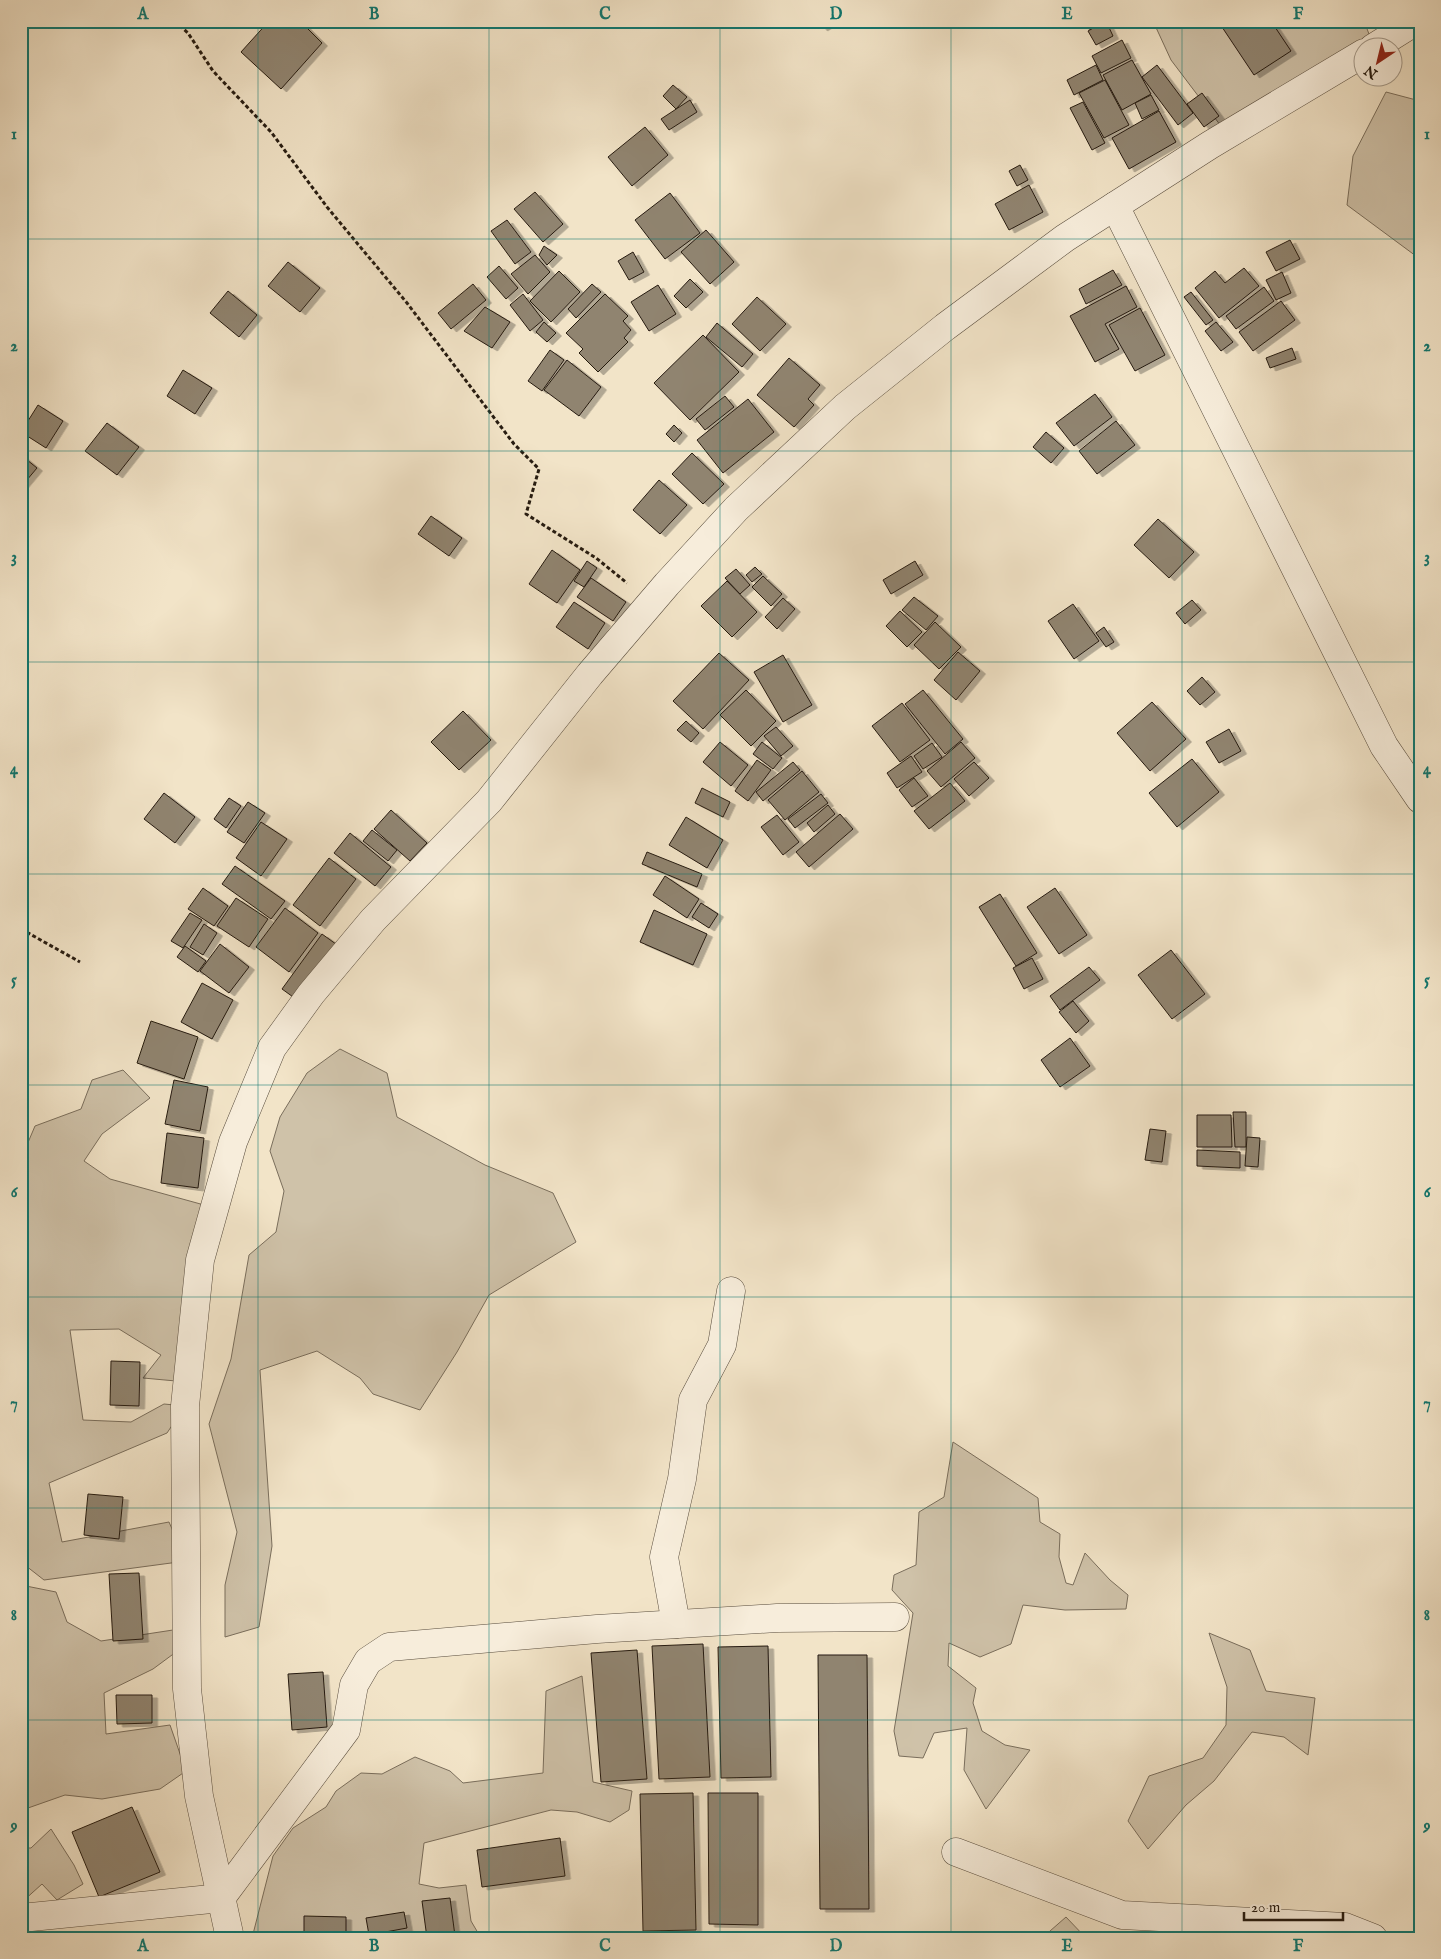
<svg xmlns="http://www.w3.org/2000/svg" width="1441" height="1959" font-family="'IM FELL English',serif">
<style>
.green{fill:#cfc2a9;stroke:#7a6e5c}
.building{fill:#908470;stroke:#261b10;filter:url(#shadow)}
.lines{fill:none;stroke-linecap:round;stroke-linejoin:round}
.street-casing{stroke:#594d3e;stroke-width:29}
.path{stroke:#261b10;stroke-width:3;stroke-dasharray:4 2.5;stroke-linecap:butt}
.street{stroke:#f7eddb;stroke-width:28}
.grid{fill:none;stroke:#0f766e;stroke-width:1;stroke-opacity:0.55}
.neatline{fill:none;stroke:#0f766e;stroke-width:2}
.grid-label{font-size:16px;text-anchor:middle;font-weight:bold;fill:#0f766e}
</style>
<defs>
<filter id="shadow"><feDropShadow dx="5.5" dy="3" stdDeviation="0" flood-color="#0004"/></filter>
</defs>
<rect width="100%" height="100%" fill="#f2e4c8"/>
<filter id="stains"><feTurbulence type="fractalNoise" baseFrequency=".004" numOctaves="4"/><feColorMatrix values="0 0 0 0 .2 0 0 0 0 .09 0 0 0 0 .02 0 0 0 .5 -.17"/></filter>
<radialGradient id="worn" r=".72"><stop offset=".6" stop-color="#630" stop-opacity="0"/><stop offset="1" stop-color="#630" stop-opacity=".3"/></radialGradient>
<g class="green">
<path d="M1077,21h29l-14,10z"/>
<path d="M1153,21h211l10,26 -147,87 -56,-74z"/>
<path d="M1386,92l34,9v158l-73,-54 6,-49z"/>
<path d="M340,1049l47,24 10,44 88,48 68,28 23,49 -87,53 -32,57 -37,58 -47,-16 -13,-16 -43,-27 -57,19 12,176 -13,81 -34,10v-52l12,-53 -28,-108 22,-65 18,-104 27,-23 8,-41 -14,-40 10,-34 27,-44z"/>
<path d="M123,1070l27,28 -48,36 -18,27 26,18 105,29 -28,174 -44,-4 18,-23 -42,-26 -49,1 13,90 48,2 33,-18 21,2 -18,27 -118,50 13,59 107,-20 17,39 -142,19 -23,-18v-403l14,-33 46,-17 11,-29z"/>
<path d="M953,1442l85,56 2,24 20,12 -1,23 7,26 7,2 12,-32 25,27 18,15 -2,14 -61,1 -42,-5 -12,39 -31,13 -31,-14 -1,23 28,22 -3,15 9,28 23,14 25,5 -44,59 -22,-39 3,-42 -33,5 -11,25 -24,-2 -5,-25 19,-118 -21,-23 2,-15 22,-10 3,-53 25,-15z"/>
<path d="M21,1585l35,7 11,30 34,19 72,-11 3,22 -23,17 -49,24 2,41 64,-9 16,46 -26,18 -58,10 -37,-4 -37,13h-7z"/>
<path d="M1209,1633l41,17 16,41 49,7 -7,57 -24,-18 -32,-5 -38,49 -28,24 -38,44 -20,-28 21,-45 54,-18 23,-33 1,-38z"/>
<path d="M582,1676l11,106 39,9 -3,19 -19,12 -33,-10 -26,-2 -127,33 -5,41 20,4 27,-3 5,36 10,17h-229l21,-82 20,-28 33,-21 10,-16 25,-18 21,1 33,-17 35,14 13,12 80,-10 3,-82z"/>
<path d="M51,1829l23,36 9,19 -26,16 -15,-16 -20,18 3,29 -4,1v-84h10z"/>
<path d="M1066,1917l20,21h-44z"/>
</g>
<g class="building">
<path d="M269,21h31l22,22 -41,46 -40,-37z"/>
<path d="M817,21h16l-11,7z"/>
<path d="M1106,21l7,15 -17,9 -8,-14z"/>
<path d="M1218,21h53l20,30 -37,24z"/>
<path d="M1122,40l9,18 -30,15 -9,-17z"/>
<path d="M1132,60l19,34 -29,16 -19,-35z"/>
<path d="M1096,65l7,15 -29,15 -7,-15z"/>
<path d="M1157,65l36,48 -15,12 -36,-48z"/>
<path d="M1105,80l24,45 -25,13 -25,-45z"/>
<path d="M673,85l14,12 -11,12 -13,-13z"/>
<path d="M1202,93l17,23 -15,11 -17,-23z"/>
<path d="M1151,95l8,15 -17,9 -7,-16z"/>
<path d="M690,100l7,12 -28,18 -8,-11z"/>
<path d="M1083,102l22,41 -13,7 -22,-42z"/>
<path d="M1159,111l17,31 -47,27 -17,-31z"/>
<path d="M645,127l23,28 -36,31 -24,-29z"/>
<path d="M1020,165l8,15 -11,6 -8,-15z"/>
<path d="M1029,185l14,27 -34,18 -14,-26z"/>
<path d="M535,192l28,32 -20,18 -29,-33z"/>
<path d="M670,193l30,40 -35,26 -30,-39z"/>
<path d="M507,220l24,32 -16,12 -24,-33z"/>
<path d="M706,230l28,32 -24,22 -29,-32z"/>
<path d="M1290,240l10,19 -24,12 -10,-19z"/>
<path d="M544,246l13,9 -10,10 -8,-10z"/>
<path d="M633,252l11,20 -15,8 -11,-19z"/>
<path d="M535,255l15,17 -22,22 -17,-20z"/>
<path d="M288,262l32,26 -20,24 -32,-26z"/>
<path d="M499,266l19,22 -12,11 -19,-22z"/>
<path d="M1244,268l15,18 -40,32 -24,-30 20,-17 10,12z"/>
<path d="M1113,270l9,15 -36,19 -7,-15z"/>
<path d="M559,271l21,21 -29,30 -21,-21z"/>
<path d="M1282,272l9,21 -15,7 -10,-20z"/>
<path d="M690,279l13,13 -17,16 -12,-12z"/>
<path d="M473,284l13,16 -35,29 -13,-16z"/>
<path d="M592,284l9,8 -25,26 -8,-9z"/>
<path d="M658,285l18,29 -27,17 -18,-29z"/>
<path d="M1126,286l11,21 -32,17 14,25 -24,13 -25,-46z"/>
<path d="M1264,287l10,14 -38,28 -10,-13z"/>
<path d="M228,291l29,24 -18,22 -29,-24z"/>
<path d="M1191,292l22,28 -7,5 -22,-28z"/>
<path d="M523,294l20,26 -13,11 -20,-26z"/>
<path d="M605,294l23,22 -5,5 8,9 -7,8 4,4 -30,30 -19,-19 4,-4 -17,-16z"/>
<path d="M757,297l29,27 -26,27 -28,-27z"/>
<path d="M1281,301l14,19 -42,31 -14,-19z"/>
<path d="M485,307l25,15 -18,26 -28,-17z"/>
<path d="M1140,308l25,47 -30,16 -26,-46z"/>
<path d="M544,322l12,11 -9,9 -11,-10z"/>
<path d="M1216,322l17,20 -12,9 -16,-20z"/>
<path d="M717,323l36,31 -11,13 -36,-30z"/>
<path d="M703,335l36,37 -49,48 -36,-37z"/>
<path d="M1292,348l4,11 -26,9 -4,-10z"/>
<path d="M550,350l14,10 -22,31 -14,-10z"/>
<path d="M789,358l31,27 -12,14 6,6 -20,22 -37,-32z"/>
<path d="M567,360l34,27 -22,29 -35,-26z"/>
<path d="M183,370l29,18 -17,26 -28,-18z"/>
<path d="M1095,394l17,23 -38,29 -18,-23z"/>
<path d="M725,396l9,11 -29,23 -9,-11z"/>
<path d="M748,399l26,33 -51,41 -26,-33z"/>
<path d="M38,405l25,16 -17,27 -25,-16z"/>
<path d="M1116,421l19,24 -38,29 -18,-23z"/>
<path d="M107,423l32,24 -22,28 -32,-24z"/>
<path d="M674,425l8,8 -8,9 -8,-8z"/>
<path d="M1046,432l18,16 -13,15 -18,-16z"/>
<path d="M692,453l32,31 -21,20 -31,-30z"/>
<path d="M21,455l16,13 -16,19z"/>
<path d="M659,480l28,25 -27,29 -27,-24z"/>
<path d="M431,516l31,22 -13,18 -31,-22z"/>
<path d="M1158,519l36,33 -25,26 -35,-33z"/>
<path d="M552,550l28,20 -23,33 -28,-19z"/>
<path d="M587,561l10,7 -13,19 -10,-6z"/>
<path d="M915,561l8,14 -32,19 -8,-14z"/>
<path d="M755,567l7,7 -10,8 -6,-7z"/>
<path d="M736,569l14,16 -10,9 -15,-16z"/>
<path d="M763,576l19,18 -11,12 -19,-19z"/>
<path d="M591,578l35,24 -13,19 -36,-24z"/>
<path d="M727,581l30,31 -25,25 -31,-31z"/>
<path d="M914,597l24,19 -12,14 -24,-20z"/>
<path d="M783,598l12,11 -18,20 -12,-12z"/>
<path d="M1192,600l9,10 -16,14 -9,-11z"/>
<path d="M574,602l31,21 -17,26 -32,-22z"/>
<path d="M1073,604l26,37 -25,18 -26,-38z"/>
<path d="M900,611l22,21 -15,15 -21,-21z"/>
<path d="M935,622l26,25 -22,22 -25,-24z"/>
<path d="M1104,627l10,15 -8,5 -10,-14z"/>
<path d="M958,652l22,19 -24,29 -22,-20z"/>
<path d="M719,653l30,27 -46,49 -30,-28z"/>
<path d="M783,655l29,50 -29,17 -29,-50z"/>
<path d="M1202,677l13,15 -15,13 -13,-14z"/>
<path d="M746,690l30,31 -25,25 -31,-31z"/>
<path d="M923,690l40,49 -18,15 -40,-50z"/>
<path d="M1152,702l34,37 -36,32 -33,-38z"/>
<path d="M902,703l28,37 -30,22 -28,-36z"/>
<path d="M463,711l28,29 -32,30 -28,-28z"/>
<path d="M686,721l13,12 -8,9 -14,-12z"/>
<path d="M776,727l17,19 -12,10 -17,-20z"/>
<path d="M1229,729l12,22 -22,12 -13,-21z"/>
<path d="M720,742l28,23 -17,21 -28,-24z"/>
<path d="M762,742l20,16 -9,11 -20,-15z"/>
<path d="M961,742l14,16 -34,29 -14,-16z"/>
<path d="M932,743l10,14 -19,12 -9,-13z"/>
<path d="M911,756l11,16 -25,16 -10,-15z"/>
<path d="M1192,759l27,33 -42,35 -28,-34z"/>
<path d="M757,760l14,10 -23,31 -13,-10z"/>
<path d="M793,762l7,8 -37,31 -7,-9z"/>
<path d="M974,762l15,16 -20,18 -15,-17z"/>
<path d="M802,771l17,21 -34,28 -17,-20z"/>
<path d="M914,778l14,18 -16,11 -13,-17z"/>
<path d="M950,783l15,18 -36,28 -15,-18z"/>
<path d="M702,788l28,14 -7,15 -28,-14z"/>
<path d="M164,793l31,24 -20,26 -31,-24z"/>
<path d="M821,794l7,9 -33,25 -7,-9z"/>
<path d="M229,798l12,8 -15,22 -12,-9z"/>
<path d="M248,802l17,11 -21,30 -17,-11z"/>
<path d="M828,805l7,9 -21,18 -7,-9z"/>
<path d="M391,810l36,33 -17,18 -36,-32z"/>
<path d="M840,814l13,15 -44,38 -13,-15z"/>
<path d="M777,815l22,27 -16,13 -22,-28z"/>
<path d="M686,817l37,23 -16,28 -38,-23z"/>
<path d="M261,822l26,17 -26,37 -25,-18z"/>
<path d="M372,830l25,20 -9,11 -25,-20z"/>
<path d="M350,833l41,34 -16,19 -41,-33z"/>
<path d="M647,852l55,22 -5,13 -55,-23z"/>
<path d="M329,858l27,21 -36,47 -27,-21z"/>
<path d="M235,866l50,35 -14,18 -49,-35z"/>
<path d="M665,876l34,23 -12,19 -34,-23z"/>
<path d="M203,888l25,18 -14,20 -26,-17z"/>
<path d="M1055,888l32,47 -28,19 -32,-47z"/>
<path d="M1000,894l37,59 -21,13 -37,-59z"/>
<path d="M236,898l32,21 -19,28 -32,-21z"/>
<path d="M701,903l17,11 -9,14 -17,-11z"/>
<path d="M285,908l33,25 -29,39 -33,-25z"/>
<path d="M654,910l53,24 -14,31 -53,-23z"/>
<path d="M190,913l12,7 -19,28 -12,-7z"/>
<path d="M204,924l13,9 -14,22 -13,-8z"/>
<path d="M322,934l18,13 -40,55 -18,-13z"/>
<path d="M220,944l29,23 -20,26 -29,-22z"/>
<path d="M185,946l21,15 -8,11 -21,-15z"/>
<path d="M1171,950l34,44 -33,25 -34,-44z"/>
<path d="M1032,958l11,21 -19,10 -11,-21z"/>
<path d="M1089,967l11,13 -40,30 -10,-14z"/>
<path d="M202,983l31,17 -21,39 -31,-17z"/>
<path d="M1073,1001l16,20 -13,12 -17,-21z"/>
<path d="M151,1021l47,16 -14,42 -47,-16z"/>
<path d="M1070,1038l20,28 -30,21 -19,-27z"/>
<path d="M174,1080l34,7 -8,44 -35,-7z"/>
<path d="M1233,1112h13v35h-11z"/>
<path d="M1197,1115h34l1,32h-35z"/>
<path d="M1150,1129l16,2 -4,31 -17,-2z"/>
<path d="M167,1133l37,5 -6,50 -37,-5z"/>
<path d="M1247,1137l13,1 -2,29 -13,-1z"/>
<path d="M1197,1150l43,2v16l-43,-2z"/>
<path d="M111,1361l29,1 -1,44 -29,-1z"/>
<path d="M88,1494l35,3 -4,42 -35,-4z"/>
<path d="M139,1573l4,66 -30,2 -4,-67z"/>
<path d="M703,1644l7,133 -51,2 -7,-133z"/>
<path d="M768,1646l3,131 -50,1 -3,-131z"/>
<path d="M637,1650l10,129 -46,3 -10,-129z"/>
<path d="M818,1655h49l2,254h-49z"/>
<path d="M323,1672l4,55 -35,3 -4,-56z"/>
<path d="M116,1695h36v28l-35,1z"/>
<path d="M693,1793l3,137 -53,1 -3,-137z"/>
<path d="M708,1793h50v132l-49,-1z"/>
<path d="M132,1807l28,65 -61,25 -27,-65z"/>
<path d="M560,1838l5,38 -83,11 -5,-37z"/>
<path d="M450,1898l5,38 -28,2 -5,-37z"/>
<path d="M404,1912l3,16 -38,7 -3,-17z"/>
<path d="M304,1916l42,1v20l-42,-1z"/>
</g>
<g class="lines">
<defs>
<g id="street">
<path d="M1373,48l43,-27"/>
<path d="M1115,206l269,540 36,53"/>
<path d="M676,1624l-12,-67 18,-78 11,-79 29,-55 9,-54"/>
<path d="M956,1852l166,63 223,12 28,11"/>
<path d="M21,1918l200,-20 125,-168 8,-45 14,-24 21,-14 208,-18 180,-11 118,-1"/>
<path d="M230,1938l-31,-142 -12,-107 -2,-283 15,-146 33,-118 39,-94 39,-54 62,-74 116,-119 101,-127 77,-90 69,-75 109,-102 100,-80 120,-89 145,-93 154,-92"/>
</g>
</defs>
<use href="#street" class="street-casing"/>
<g class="path">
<path d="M175,21l13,12 25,38 58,61 56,75 80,96 107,141 25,25 -13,45 70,44 31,25"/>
<path d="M21,929l59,33"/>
</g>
<use href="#street" class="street"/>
</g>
<path class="grid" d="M258,21v1917M489,21v1917M720,21v1917M951,21v1917M1182,21v1917M21,239h1399M21,451h1399M21,662h1399M21,874h1399M21,1085h1399M21,1297h1399M21,1508h1399M21,1720h1399"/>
<rect width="1441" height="1959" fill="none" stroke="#f2e4c8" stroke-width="55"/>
<g transform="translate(1378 62) rotate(215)"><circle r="24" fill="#f7eddb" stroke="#a3998a"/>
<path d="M0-4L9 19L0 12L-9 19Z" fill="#8f2418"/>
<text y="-8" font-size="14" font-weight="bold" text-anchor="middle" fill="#261b10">N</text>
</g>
<path d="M1244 1912v8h99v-8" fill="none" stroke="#261b10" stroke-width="2.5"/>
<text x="1251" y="1912" font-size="15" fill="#261b10" stroke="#f7eddb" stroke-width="4" paint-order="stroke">20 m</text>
<rect x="28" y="28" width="1386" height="1904" class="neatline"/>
<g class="grid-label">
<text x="143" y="19">A</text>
<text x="374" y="19">B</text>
<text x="605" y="19">C</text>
<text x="836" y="19">D</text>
<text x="1067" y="19">E</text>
<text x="1298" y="19">F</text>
<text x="14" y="139">1</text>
<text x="1427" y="139">1</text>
<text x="14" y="351">2</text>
<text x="1427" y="351">2</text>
<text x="14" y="562">3</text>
<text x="1427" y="562">3</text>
<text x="14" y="774">4</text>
<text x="1427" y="774">4</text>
<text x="14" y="985">5</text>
<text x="1427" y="985">5</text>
<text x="14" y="1197">6</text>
<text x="1427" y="1197">6</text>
<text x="14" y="1408">7</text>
<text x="1427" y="1408">7</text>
<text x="14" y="1620">8</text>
<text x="1427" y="1620">8</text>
<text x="14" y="1831">9</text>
<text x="1427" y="1831">9</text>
<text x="143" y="1951">A</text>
<text x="374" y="1951">B</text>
<text x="605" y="1951">C</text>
<text x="836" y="1951">D</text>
<text x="1067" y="1951">E</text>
<text x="1298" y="1951">F</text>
</g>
<rect width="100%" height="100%" filter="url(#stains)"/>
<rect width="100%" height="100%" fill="url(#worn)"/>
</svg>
